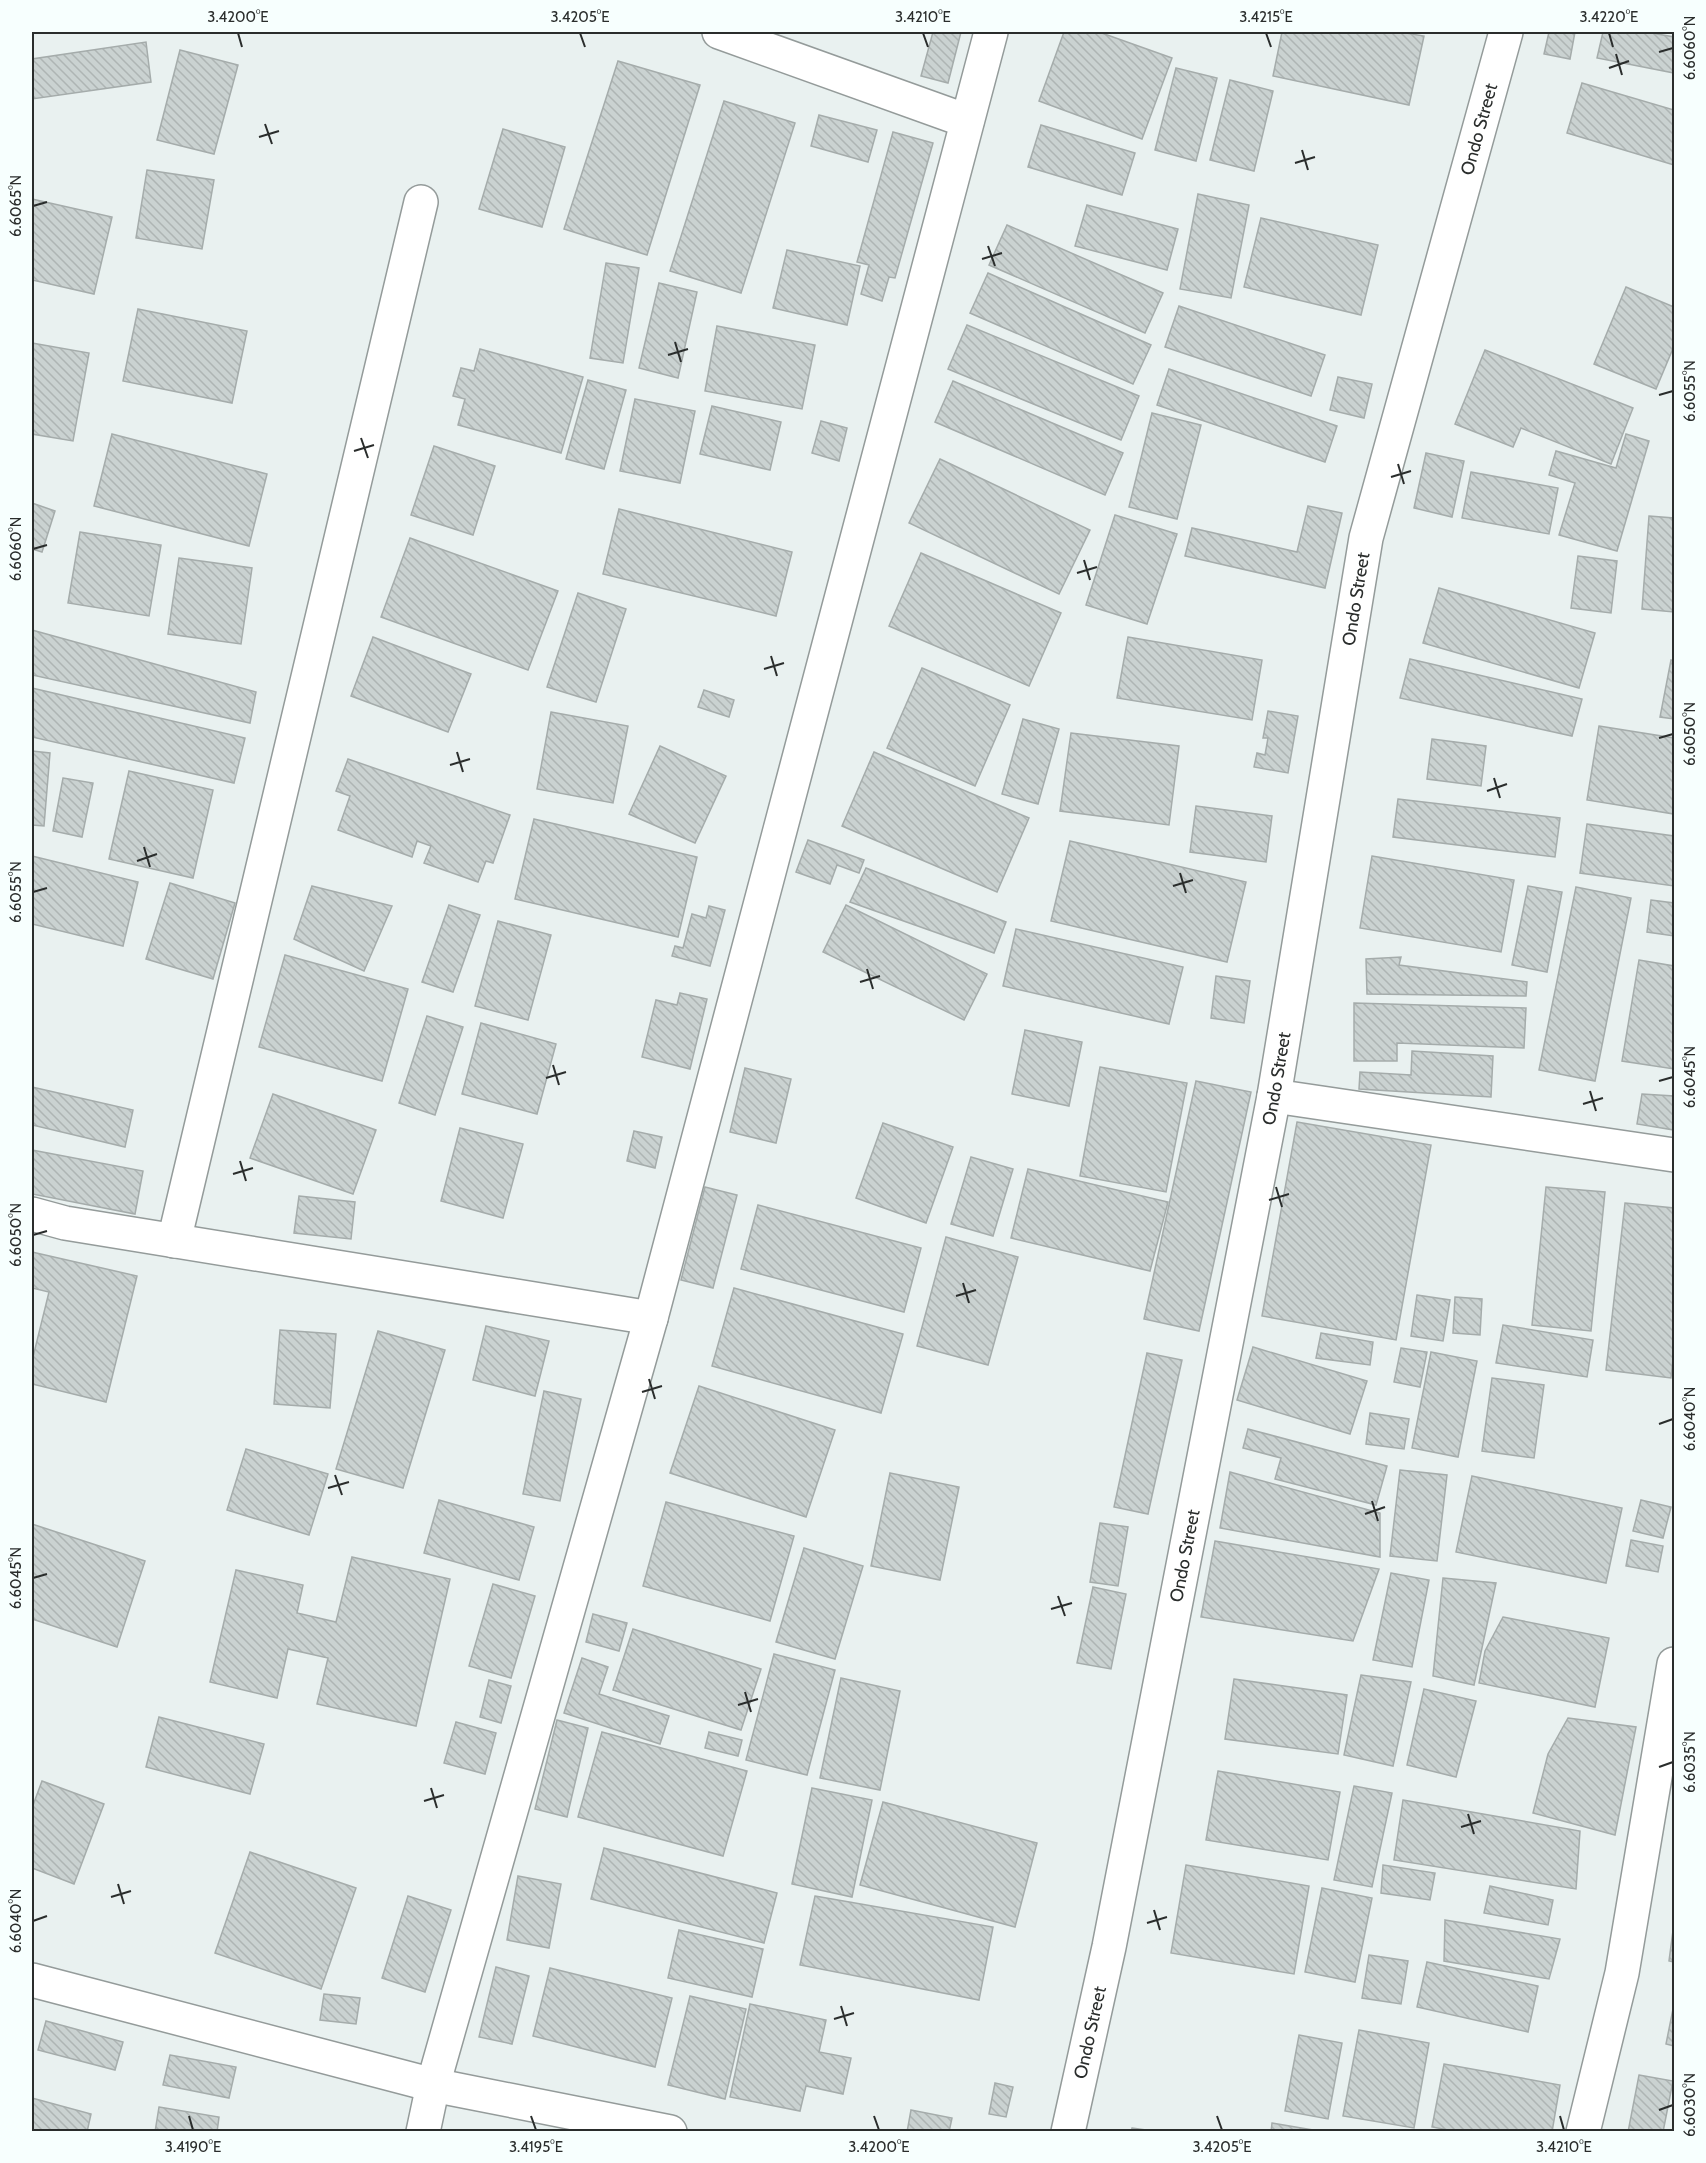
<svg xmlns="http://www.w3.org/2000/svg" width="1706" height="2163" font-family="Cabin,sans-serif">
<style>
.building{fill:url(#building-back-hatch);stroke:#a5acab;stroke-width:1.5}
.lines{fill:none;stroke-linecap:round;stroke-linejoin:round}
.minor-casing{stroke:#949b9a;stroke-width:36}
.tertiary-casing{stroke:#949b9a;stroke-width:36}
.minor{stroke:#fff;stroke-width:33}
.tertiary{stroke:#fff;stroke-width:33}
.ticks{fill:none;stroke:#2a2d2c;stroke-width:2}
.labels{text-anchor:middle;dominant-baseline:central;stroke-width:4.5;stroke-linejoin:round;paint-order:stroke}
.street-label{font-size:18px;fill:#2a2d2c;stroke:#f7fffe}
.neatline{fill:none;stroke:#2a2d2c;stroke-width:2}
.ticks-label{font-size:15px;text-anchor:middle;fill:#2a2d2c}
</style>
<defs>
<pattern id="building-back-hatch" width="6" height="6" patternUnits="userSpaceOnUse" patternTransform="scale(1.5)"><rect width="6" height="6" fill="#cad2d1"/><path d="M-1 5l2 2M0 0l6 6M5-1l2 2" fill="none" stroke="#aeb5b4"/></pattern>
</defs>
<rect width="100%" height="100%" fill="#e9f1f0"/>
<g class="building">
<path d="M933,32h28l-13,51 -27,-7z"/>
<path d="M1064,32h35l73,26 -30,81 -103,-38z"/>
<path d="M1282,32h118l24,4 -15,69 -136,-29z"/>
<path d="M1549,32h26l-5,27 -26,-5z"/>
<path d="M1603,32h43l28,5v36l-77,-15z"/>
<path d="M146,42l5,40 -119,17v-40z"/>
<path d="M180,50l58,15 -24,89 -57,-14z"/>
<path d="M618,61l82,24 -53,170 -83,-26z"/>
<path d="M1176,68l41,10 -21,83 -41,-11z"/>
<path d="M1230,80l43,11 -19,80 -44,-11z"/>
<path d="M1582,83l92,27v55l-107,-32z"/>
<path d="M724,101l71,22 -54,170 -71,-22z"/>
<path d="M819,115l58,15 -9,32 -57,-16z"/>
<path d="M1041,125l94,28 -13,42 -94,-28z"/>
<path d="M503,129l62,18 -23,80 -63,-18z"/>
<path d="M893,132l40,11 -38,135 -6,-1 -7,24 -21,-7 8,-29 -12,-3z"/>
<path d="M147,170l67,10 -12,69 -66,-11z"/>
<path d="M1198,194l51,11 -18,93 -51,-9z"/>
<path d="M32,199l80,18 -18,77 -62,-14z"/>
<path d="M1087,205l91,24 -11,41 -92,-24z"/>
<path d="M1261,218l117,27 -17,70 -117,-28z"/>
<path d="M1007,225l156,68 -18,40 -156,-68z"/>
<path d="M787,250l73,16 -13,59 -74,-17z"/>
<path d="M606,263l33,5 -16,95 -33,-5z"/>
<path d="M988,273l163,72 -18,39 -163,-71z"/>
<path d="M659,283l38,9 -19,86 -39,-10z"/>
<path d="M1626,287l48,20v39l-18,43 -62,-25z"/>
<path d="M1179,306l146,49 -14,41 -146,-49z"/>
<path d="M138,309l109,22 -15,72 -109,-22z"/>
<path d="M967,325l172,71 -18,44 -173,-71z"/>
<path d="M717,326l98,19 -13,64 -97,-18z"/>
<path d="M32,343l57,10 -16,88 -41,-7z"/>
<path d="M480,349l103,28 -22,76 -103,-28 7,-26 -12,-3 8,-28 13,3z"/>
<path d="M1485,350l148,58 -22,56 -90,-36 -8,19 -58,-23z"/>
<path d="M1169,369l168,57 -12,36 -168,-57z"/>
<path d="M1338,377l34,7 -8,34 -34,-8z"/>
<path d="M588,380l38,10 -22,79 -38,-10z"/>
<path d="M953,381l170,72 -18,42 -170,-73z"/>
<path d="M635,399l60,12 -15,72 -60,-12z"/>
<path d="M712,406l69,16 -11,48 -70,-16z"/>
<path d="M1152,413l49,12 -24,94 -48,-12z"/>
<path d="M821,421l26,7 -8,33 -27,-8z"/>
<path d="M112,434l155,40 -18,72 -155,-40z"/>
<path d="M1626,434l23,7 -32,110 -58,-16 16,-52 -26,-8 7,-24 60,17z"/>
<path d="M434,446l61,20 -22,69 -62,-20z"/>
<path d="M1426,453l38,8 -12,56 -38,-9z"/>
<path d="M940,459l150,71 -31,64 -150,-71z"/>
<path d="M1471,472l87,16 -9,46 -87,-16z"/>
<path d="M32,503l23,8 -13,41 -10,-3z"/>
<path d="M1308,506l34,7 -17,75 -140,-32 7,-28 105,24z"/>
<path d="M619,509l173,43 -16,64 -173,-42z"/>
<path d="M1115,515l62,19 -30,90 -61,-19z"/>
<path d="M1649,516l25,2v94l-32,-3z"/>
<path d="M80,532l81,13 -12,71 -81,-13z"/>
<path d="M410,538l148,53 -30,79 -147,-53z"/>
<path d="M921,553l140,60 -32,73 -140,-60z"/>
<path d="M1578,556l39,5 -6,52 -40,-5z"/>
<path d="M179,558l73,10 -11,76 -73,-10z"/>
<path d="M1439,588l156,45 -16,55 -156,-45z"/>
<path d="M578,593l48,16 -30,93 -49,-15z"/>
<path d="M32,630l224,62 -6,31 -218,-48z"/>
<path d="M373,637l98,37 -23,58 -97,-36z"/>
<path d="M1128,637l134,23 -10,60 -135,-22z"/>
<path d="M1410,659l172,40 -10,37 -172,-38z"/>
<path d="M1671,660l3,1v58l-14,-2z"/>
<path d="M922,668l88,37 -35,81 -88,-38z"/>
<path d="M32,688l213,50 -11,45 -202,-46z"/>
<path d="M704,690l30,10 -5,17 -31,-10z"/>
<path d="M1268,711l30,5 -10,57 -34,-6 3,-14 8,2 3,-17h-5z"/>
<path d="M551,712l77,14 -15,77 -76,-14z"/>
<path d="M1023,719l36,10 -21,75 -36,-10z"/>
<path d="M1599,726l75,12v76l-87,-14z"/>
<path d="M1071,733l108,13 -10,79 -109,-14z"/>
<path d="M1432,739l54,7 -5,40 -54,-7z"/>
<path d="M660,746l66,30 -31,67 -66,-29z"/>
<path d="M32,751l18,2 -6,73 -12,-1z"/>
<path d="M874,752l155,66 -32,74 -155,-66z"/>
<path d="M348,759l162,56 -17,48 -7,-2 -8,21 -54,-19 7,-17 -14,-5 -5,16 -74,-27 12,-34 -14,-5z"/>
<path d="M129,771l84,19 -20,88 -84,-19z"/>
<path d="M63,778l30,5 -11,54 -29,-6z"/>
<path d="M1398,799l162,19 -5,39 -162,-20z"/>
<path d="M1196,806l76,10 -6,46 -76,-10z"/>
<path d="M534,819l163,38 -19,80 -163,-38z"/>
<path d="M1587,824l87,12v50l-94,-13z"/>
<path d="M808,840l56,20 -5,13 -22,-8 -7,19 -34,-12z"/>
<path d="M1070,841l176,41 -19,80 -176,-41z"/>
<path d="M32,856l106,26 -15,64 -91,-22z"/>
<path d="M1372,856l142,24 -13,72 -141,-24z"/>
<path d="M866,868l140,54 -12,31 -144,-51z"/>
<path d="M170,883l65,20 -22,76 -67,-20z"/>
<path d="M312,886l80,20 -28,65 -70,-32z"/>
<path d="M1528,886l34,6 -15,80 -35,-7z"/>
<path d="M1576,887l55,11 -36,183 -56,-11z"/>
<path d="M1651,900l23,3v33l-27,-4z"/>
<path d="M449,905l31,10 -27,77 -31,-10z"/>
<path d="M846,905l141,69 -23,46 -141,-68z"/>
<path d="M709,906l16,4 -15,56 -38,-10 3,-10 8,2 9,-34 14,4z"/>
<path d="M498,921l53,14 -23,85 -53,-14z"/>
<path d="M1016,929l167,38 -14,57 -166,-38z"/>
<path d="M285,955l123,34 -26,92 -123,-34z"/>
<path d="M1401,957l-2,8 128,17 -1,14 -159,-2 -1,-35z"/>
<path d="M1639,960l35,6v103l-52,-8z"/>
<path d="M1216,976l34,5 -6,42 -33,-5z"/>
<path d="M680,993l27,6 -17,70 -48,-12 14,-57 21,5z"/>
<path d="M1354,1003l172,5 -2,40 -127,-5v18h-43z"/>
<path d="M427,1016l36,11 -28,88 -36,-12z"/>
<path d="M481,1023l75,21 -19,70 -75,-20z"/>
<path d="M1025,1030l57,12 -13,64 -57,-12z"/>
<path d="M1412,1051l81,5 -2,41 -132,-8 1,-17 51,3z"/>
<path d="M1100,1067l87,16 -21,109 -86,-16z"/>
<path d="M745,1068l46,11 -15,64 -46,-11z"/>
<path d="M1196,1081l55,11 -52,239 -55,-12z"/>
<path d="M32,1087l101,23 -8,37 -93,-22z"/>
<path d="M273,1094l103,36 -23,64 -103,-36z"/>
<path d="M1642,1094l32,2v34l-37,-6z"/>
<path d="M1297,1122l134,23 -35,195 -134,-24z"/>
<path d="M883,1123l70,24 -27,76 -70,-25z"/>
<path d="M460,1128l63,16 -20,74 -62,-17z"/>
<path d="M634,1131l28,6 -7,31 -28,-7z"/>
<path d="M32,1150l111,21 -8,43 -103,-20z"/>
<path d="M971,1157l42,12 -20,67 -42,-12z"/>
<path d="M1028,1169l140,33 -18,69 -139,-33z"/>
<path d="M705,1187l32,8 -24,93 -32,-8z"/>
<path d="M1546,1187l59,5 -14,139 -59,-6z"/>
<path d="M299,1196l56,6 -4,37 -57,-6z"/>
<path d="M1625,1203l49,5v141l-3,29 -65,-8z"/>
<path d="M758,1205l163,43 -17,64 -163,-43z"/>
<path d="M946,1237l72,20 -30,108 -71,-19z"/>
<path d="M32,1252l105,24 -31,126 -74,-18v-23l17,-69 -17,-4z"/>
<path d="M734,1288l169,46 -22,79 -169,-47z"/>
<path d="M1417,1295l33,5 -7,41 -32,-5z"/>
<path d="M1455,1297l27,2 -2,36 -27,-2z"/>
<path d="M1503,1325l90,15 -6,37 -91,-14z"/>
<path d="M486,1326l63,15 -14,55 -62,-16z"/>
<path d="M280,1330l56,4 -6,74 -56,-4z"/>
<path d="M378,1331l67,19 -42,138 -67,-19z"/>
<path d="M1321,1333l52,9 -3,23 -54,-7z"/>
<path d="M1253,1347l114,34 -17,53 -113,-34z"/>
<path d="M1401,1348l26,4 -7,35 -26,-5z"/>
<path d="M1431,1352l46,9 -19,96 -46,-9z"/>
<path d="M1147,1353l35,7 -34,154 -34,-7z"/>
<path d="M1492,1378l52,7 -10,73 -52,-7z"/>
<path d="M699,1386l136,44 -29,87 -136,-44z"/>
<path d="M544,1391l37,8 -21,102 -37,-7z"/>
<path d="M1370,1413l39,6 -5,30 -38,-5z"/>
<path d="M1248,1429l139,37 -11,39 -101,-26 6,-21 -38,-10z"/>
<path d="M246,1449l82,25 -19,61 -82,-25z"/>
<path d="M1400,1470l47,5 -10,86 -47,-5z"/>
<path d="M1230,1472l150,41v44l-160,-29z"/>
<path d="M890,1473l69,14 -19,93 -69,-14z"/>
<path d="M1472,1476l150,32 -16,75 -150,-31z"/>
<path d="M439,1500l95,27 -15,53 -95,-27z"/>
<path d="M1641,1500l30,7 -8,31 -30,-7z"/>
<path d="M666,1502l128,34 -24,85 -127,-35z"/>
<path d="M1100,1523l28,4 -10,59 -28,-4z"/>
<path d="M32,1524l113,37 -28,86 -85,-28z"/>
<path d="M1631,1540l32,6 -5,26 -32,-6z"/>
<path d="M1215,1541l164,28 -26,72 -152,-24z"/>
<path d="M804,1548l59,18 -28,93 -59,-17z"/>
<path d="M352,1557l98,22 -34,147 -99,-22 11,-46 -40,-9 -11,49 -67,-16 26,-112 67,15 -6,28 39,9z"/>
<path d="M1391,1573l38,7 -17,87 -39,-7z"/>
<path d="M1443,1578l53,5 -22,102 -41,-9z"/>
<path d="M493,1584l42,12 -24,82 -42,-12z"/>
<path d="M1093,1587l33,7 -15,75 -34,-6z"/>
<path d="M593,1614l34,9 -8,28 -33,-9z"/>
<path d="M1503,1617l106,21 -14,69 -116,-24 6,-32z"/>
<path d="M633,1629l128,40 -20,61 -128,-40z"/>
<path d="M774,1654l61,16 -28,105 -61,-15z"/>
<path d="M582,1658l26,9 -9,27 70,22 -9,28 -96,-31z"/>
<path d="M1361,1675l50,7 -18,84 -49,-11z"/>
<path d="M841,1678l59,13 -20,99 -60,-12z"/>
<path d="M1234,1679l113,16 -9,59 -113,-15z"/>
<path d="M489,1680l22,6 -10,37 -21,-6z"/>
<path d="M1424,1689l52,12 -20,76 -49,-12z"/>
<path d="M159,1717l105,27 -14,50 -104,-27z"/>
<path d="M1568,1718l68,9 -21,108 -82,-22 15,-59z"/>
<path d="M557,1720l31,8 -21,89 -32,-8z"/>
<path d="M456,1722l40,11 -11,41 -41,-11z"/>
<path d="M602,1732l145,39 -24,85 -145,-39z"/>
<path d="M709,1732l33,8 -4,16 -33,-8z"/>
<path d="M1218,1771l122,21 -12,68 -122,-20z"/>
<path d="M42,1781l62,23 -30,80 -42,-16v-60z"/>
<path d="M1354,1786l38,7 -20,94 -38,-7z"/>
<path d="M812,1788l60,12 -20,97 -60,-13z"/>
<path d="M1403,1800l177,31 -4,58 -182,-29z"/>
<path d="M883,1802l154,41 -22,84 -155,-42z"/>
<path d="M604,1848l173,45 -13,50 -173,-44z"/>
<path d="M250,1852l106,36 -35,101 -106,-36z"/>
<path d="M1186,1865l123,21 -15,88 -123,-21z"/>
<path d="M1383,1865l52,8 -5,27 -49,-7z"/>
<path d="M518,1876l43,8 -12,64 -42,-8z"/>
<path d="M1490,1886l63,14 -5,25 -64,-12z"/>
<path d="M1322,1888l50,10 -17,84 -50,-10z"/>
<path d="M408,1896l43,14 -26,82 -43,-14z"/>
<path d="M815,1896l178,31 -14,73 -179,-35z"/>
<path d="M1445,1920l115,19 -11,40 -105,-18z"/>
<path d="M1674,1923v39l-5,-1z"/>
<path d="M679,1930l84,19 -11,48 -84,-19z"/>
<path d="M1369,1955l39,6 -7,43 -39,-6z"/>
<path d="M1427,1962l111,24 -10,46 -111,-25z"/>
<path d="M496,1967l33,9 -17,68 -33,-7z"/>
<path d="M550,1968l122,30 -17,69 -122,-31z"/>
<path d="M324,1994l36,4 -4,26 -36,-4z"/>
<path d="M690,1996l56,13 -21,90 -57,-14z"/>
<path d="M750,2004l76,16 -7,32 32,6 -8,36 -37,-8 -6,25 -70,-14z"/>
<path d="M1674,2004v42l-8,-2z"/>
<path d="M46,2021l77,21 -8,28 -77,-20z"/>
<path d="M1359,2030l70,13 -15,85 -71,-12z"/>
<path d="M1299,2035l43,8 -14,76 -43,-8z"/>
<path d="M170,2055l66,12 -7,31 -66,-13z"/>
<path d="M1444,2064l116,21 -8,47h-93l-27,-5z"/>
<path d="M1639,2075l34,6 -10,51h-35z"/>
<path d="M995,2083l18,4 -7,30 -17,-3z"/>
<path d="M32,2098l59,16 -4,18h-55z"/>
<path d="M159,2107l60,10 -2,15h-62z"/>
<path d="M911,2110l41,8 -3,14h-42z"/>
<path d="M1272,2123l47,8 -48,1z"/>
<path d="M1132,2128l28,4h-29z"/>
</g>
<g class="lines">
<defs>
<g id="minor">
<path d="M719,32l248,89"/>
<path d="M1274,1096l400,59"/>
<path d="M32,1214l33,9 586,95"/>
<path d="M174,1241l247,-1039"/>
<path d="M32,1980l401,105 237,47"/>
<path id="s1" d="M1068,2132l41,-185 165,-851 92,-558 140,-506"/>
<path d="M1583,2132l39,-159 52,-309"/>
</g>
<path id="tertiary" d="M423,2132l10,-47 218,-767 340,-1286"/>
</defs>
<use href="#minor" class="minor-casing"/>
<use href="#tertiary" class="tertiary-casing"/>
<use href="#minor" class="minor"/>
<use href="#tertiary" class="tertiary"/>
</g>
<path class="ticks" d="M238,33l4,14M580,33l5,14M923,33l5,14M1266,33l5,14M1609,33l4,14M1659,52l14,-4M1616,54l6,21M1609,68l20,-7M265,124l7,20M259,137l20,-6M1302,150l6,20M1295,163l20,-6M33,206l14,-4M988,246l7,20M982,259l20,-6M675,342l6,20M668,355l20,-6M1659,395l14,-4M361,438l7,20M354,451l20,-6M1398,464l6,20M1391,477l20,-6M33,549l14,-4M1084,560l6,20M1077,573l20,-6M771,656l6,20M764,669l20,-6M1659,738l14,-4M457,752l6,20M450,765l20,-6M1494,778l6,20M1487,791l20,-7M144,847l6,20M137,861l20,-7M1180,873l6,20M1173,886l20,-6M33,892l14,-4M867,969l6,20M860,982l20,-6M553,1065l6,20M546,1078l20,-6M1659,1081l14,-4M1590,1091l6,20M1583,1104l20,-6M240,1161l6,20M233,1174l20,-6M1276,1187l6,20M1269,1200l20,-6M33,1235l14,-4M963,1283l6,20M956,1296l20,-6M649,1379l6,20M642,1392l20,-6M1659,1424l14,-5M335,1475l7,20M328,1488l21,-6M1372,1501l6,20M1365,1514l20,-7M33,1578l14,-4M1058,1596l7,20M1051,1609l21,-6M745,1692l6,20M738,1705l20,-6M1659,1767l14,-5M431,1788l6,20M424,1801l20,-6M1468,1814l6,20M1461,1827l20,-6M118,1884l6,20M111,1897l20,-6M1154,1910l6,20M33,1921l14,-5M1147,1923l20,-6M841,2006l6,20M834,2019l20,-6M1659,2110l14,-5M189,2116l4,14M531,2116l5,14M874,2116l5,14M1217,2116l5,14M1560,2116l4,14"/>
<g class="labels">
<g class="street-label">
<text stroke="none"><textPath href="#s1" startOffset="2046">Ondo Street</textPath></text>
<text stroke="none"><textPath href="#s1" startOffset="1560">Ondo Street</textPath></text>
<text stroke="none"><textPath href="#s1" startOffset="1074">Ondo Street</textPath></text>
<text stroke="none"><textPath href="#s1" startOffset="588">Ondo Street</textPath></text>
<text stroke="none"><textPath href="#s1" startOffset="102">Ondo Street</textPath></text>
</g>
</g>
<rect width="1706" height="2163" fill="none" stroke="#f7fffe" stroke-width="66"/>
<rect x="33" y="33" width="1640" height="2097" class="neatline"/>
<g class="ticks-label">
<text x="238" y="22">3.4200°E</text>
<text x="580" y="22">3.4205°E</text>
<text x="923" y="22">3.4210°E</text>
<text x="1266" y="22">3.4215°E</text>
<text x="1609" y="22">3.4220°E</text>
<text transform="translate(1690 48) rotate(-90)" y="5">6.6060°N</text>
<text transform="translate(16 206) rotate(-90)" y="5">6.6065°N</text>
<text transform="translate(1690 391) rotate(-90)" y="5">6.6055°N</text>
<text transform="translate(16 549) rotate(-90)" y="5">6.6060°N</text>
<text transform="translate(1690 734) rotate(-90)" y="5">6.6050°N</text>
<text transform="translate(16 892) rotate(-90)" y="5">6.6055°N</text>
<text transform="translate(1690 1077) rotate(-90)" y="5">6.6045°N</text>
<text transform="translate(16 1235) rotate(-90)" y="5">6.6050°N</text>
<text transform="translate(1690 1419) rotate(-90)" y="5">6.6040°N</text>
<text transform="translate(16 1578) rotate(-90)" y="5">6.6045°N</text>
<text transform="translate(1690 1762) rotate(-90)" y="5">6.6035°N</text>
<text transform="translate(16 1921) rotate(-90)" y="5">6.6040°N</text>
<text transform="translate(1690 2105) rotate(-90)" y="5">6.6030°N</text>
<text x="193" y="2152">3.4190°E</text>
<text x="536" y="2152">3.4195°E</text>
<text x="879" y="2152">3.4200°E</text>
<text x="1222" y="2152">3.4205°E</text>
<text x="1564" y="2152">3.4210°E</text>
</g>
</svg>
